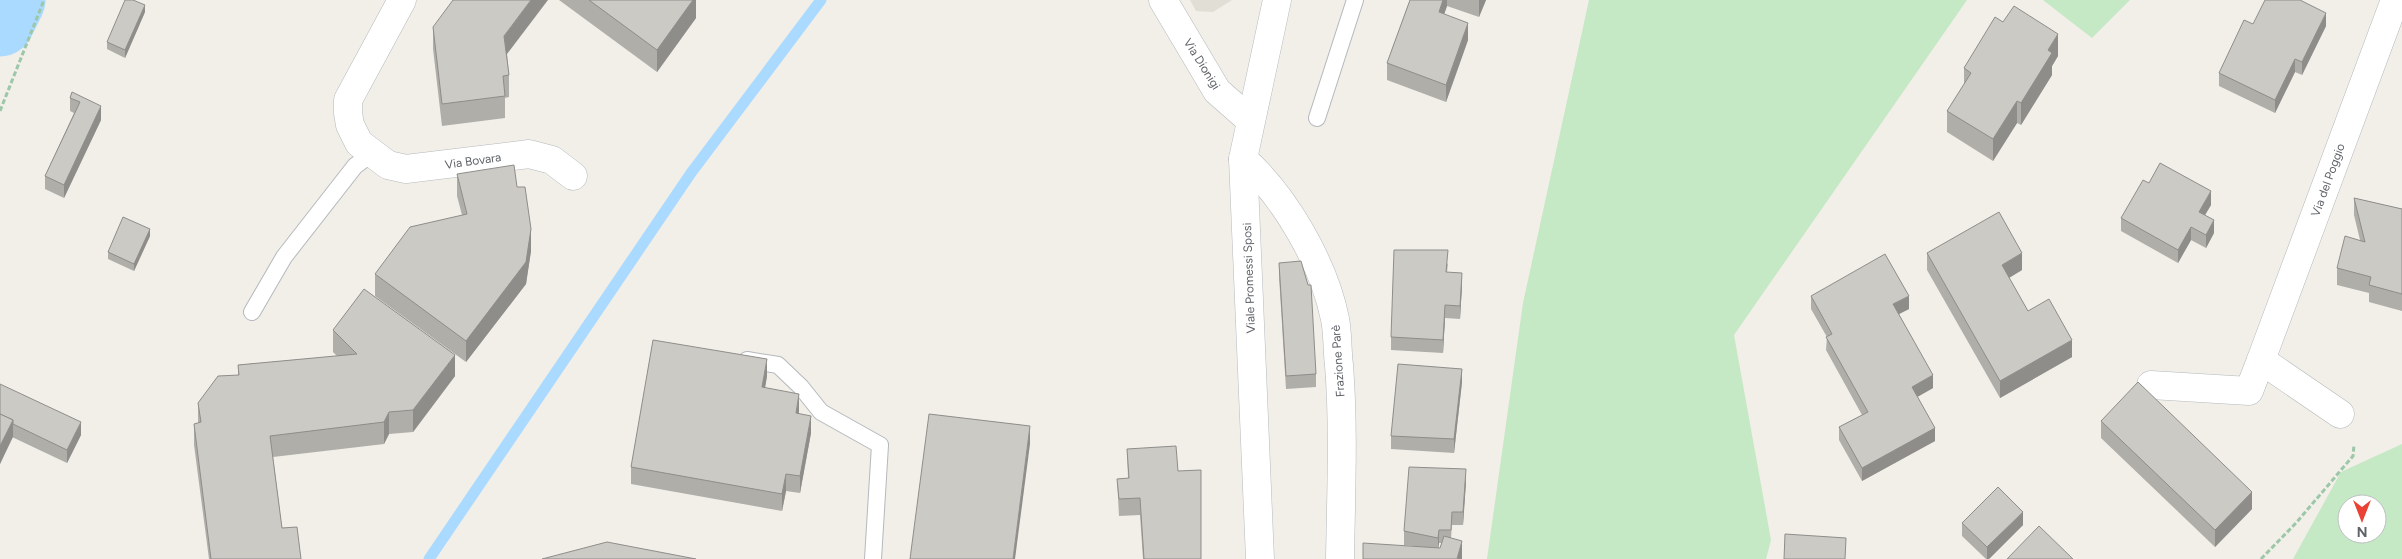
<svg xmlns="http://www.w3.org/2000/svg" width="2402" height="559" font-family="Figtree,sans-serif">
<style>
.education{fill:#e1ded6}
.green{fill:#c5e8c5;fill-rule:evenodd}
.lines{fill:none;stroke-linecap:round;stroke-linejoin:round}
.stream{stroke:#aadaff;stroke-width:11}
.river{stroke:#aadaff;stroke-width:69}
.lane-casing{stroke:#b5b8bc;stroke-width:18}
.street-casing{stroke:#b5b8bc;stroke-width:29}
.secondary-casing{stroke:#b6babf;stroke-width:29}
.path{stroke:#9cc7a9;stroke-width:3;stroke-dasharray:5 2.5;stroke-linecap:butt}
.lane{stroke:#fff;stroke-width:16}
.street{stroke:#fff;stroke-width:28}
.secondary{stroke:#fff;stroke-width:28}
.wall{fill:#afaea9;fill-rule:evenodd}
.shaded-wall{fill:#8f8d8a}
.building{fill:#cccac5;stroke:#8f8d8a}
.labels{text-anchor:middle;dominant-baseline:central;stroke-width:4.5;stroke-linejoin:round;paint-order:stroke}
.street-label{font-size:12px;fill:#5f6368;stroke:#fff}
</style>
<rect width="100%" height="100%" fill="#f1efe8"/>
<path class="education" d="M1190,0h42l-19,12 -17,-1z"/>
<g class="green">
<path d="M1589,0h378l-233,335 37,205 -5,19h-279l36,-256z"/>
<path d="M2043,0h87l-38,38z"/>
<path d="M2402,444v115h-109l48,-87zM2347,504h30v30h-30z"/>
</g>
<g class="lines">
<path class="stream" d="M429,559l262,-386 130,-173"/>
<path class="river" d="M0,22l11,-22"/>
<defs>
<g id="lane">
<path d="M1317,118l38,-118"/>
<path d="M252,312l32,-55 71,-91 16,-12"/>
<path d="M747,360l31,5 23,22 20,25 59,33 -7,114"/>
</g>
<g id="street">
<path d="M402,0l-54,100v13l2,12 9,18 29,22 18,4 123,-15 23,6 21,16"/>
<path d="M1163,0l54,91 33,29"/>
<path d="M1243,159c42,37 81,105 92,160 3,15 2,31 4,46 5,64 2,129 1,194"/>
<path d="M2151,385l98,6 12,-31"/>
<path d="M2340,414l-79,-54 134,-360"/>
</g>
<path id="secondary" d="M1260,559l-17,-400 34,-159"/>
</defs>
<use href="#lane" class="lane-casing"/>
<use href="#street" class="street-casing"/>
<use href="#secondary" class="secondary-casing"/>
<g class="path">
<path d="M0,111l44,-111"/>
<path d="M2261,559l35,-36 57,-67 1,-11"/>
</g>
<use href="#lane" class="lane"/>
<use href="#street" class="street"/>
<use href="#secondary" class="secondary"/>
</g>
<g class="wall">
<path d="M559,0h137v18l-39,54z"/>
<path d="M1410,0h76l-7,17 -32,-11 -3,8 24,26 -22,62 -59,-22v-17z"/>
<path d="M145,12l-20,46 -18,-9v-7z"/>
<path d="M2253,24l73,2 -24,49 -7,-3 -20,41 -56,-27v-13z"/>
<path d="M433,27l74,27 2,21v22l-4,1v20l-63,8 -9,-77z"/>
<path d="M2058,56l-6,10v9l-31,50 -4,-2 -24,38 -46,-29v-21l17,-26v-17z"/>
<path d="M72,92l29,28 -37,78 -19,-9v-13l29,-63 -4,-2v-13z"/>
<path d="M457,174l60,13 14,64 -5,33 -60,78 -91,-66v-22l87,-59 -5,-19z"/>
<path d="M2149,183l62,22 -6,10 9,18 -8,15 -15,-8 -13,23 -57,-32v-13z"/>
<path d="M2354,198l48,11v102l-33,-9v-9l-32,-8v-17l23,-28 -6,-25z"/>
<path d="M150,236l-16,35 -26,-12v-7z"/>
<path d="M1927,253l95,17 -13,8 19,33 44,46 -72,41 -73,-128z"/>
<path d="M1279,263l37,111v13l-30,2 -7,-113z"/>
<path d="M1448,263l-1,9 15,14 -2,33 -15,-1 -2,35 -52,-3v-13z"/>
<path d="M1811,296l98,13 -10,5 34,74 -16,9 18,44 -73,40 -23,-41v-13l23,-12 -36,-65 1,-13 -16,-28z"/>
<path d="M333,330l122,46 -42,56 -24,2 -5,10 -111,13 9,71 19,31h-92l-15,-114v-21l4,-1v-20l40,-28v-10l99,-9 -4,-4z"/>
<path d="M767,376l-2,12 34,23v2l12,20 -11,60 -14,-2 -4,20 -151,-27v-17z"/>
<path d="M1462,382l-8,71 -63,-4v-13z"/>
<path d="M0,384l81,51 -14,28 -55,-26 -12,27z"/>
<path d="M2101,421l151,88 -37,38 -114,-109z"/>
<path d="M1127,449l51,22 23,88h-58l-3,-44 -21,1 -2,-37 11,-1z"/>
<path d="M1466,482l-3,43h-11l-1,13 11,20v1h-99l51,-13 -10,-1v-14zM1439,543h3l-2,5h-2z"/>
<path d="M1962,523l61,2 -34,34h-3l-24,-23z"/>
</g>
<g class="shaded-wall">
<path d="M531,0h17l-44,58v-22z"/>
<path d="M693,0h3v18l-39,54v-22z"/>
<path d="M1443,0h4v6l-8,23v-17z"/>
<path d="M1479,0h7l-7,17z"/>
<path d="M145,5v7l-20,46v-8z"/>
<path d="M2326,13v13l-24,49v-13z"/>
<path d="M1468,23v17l-22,62v-17z"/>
<path d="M2058,34v22l-6,10v9l-31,50v-22l27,-53z"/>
<path d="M2295,59v13l-20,41v-13z"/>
<path d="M2017,101v22l-24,38v-22z"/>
<path d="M101,106v14l-37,78v-13z"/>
<path d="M2211,191v14l-12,20v-13z"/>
<path d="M2214,220v13l-8,15v-13z"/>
<path d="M2191,227v13l-13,23v-13z"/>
<path d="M150,229v7l-16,35v-7z"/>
<path d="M531,229v22l-5,33 -60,78v-21z"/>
<path d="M2022,253v17l-20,12v-17z"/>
<path d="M1462,273v13l-2,33v-13z"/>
<path d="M1909,296v13l-16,8v-13z"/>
<path d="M1445,305v13l-2,35v-13z"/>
<path d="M2072,340v17l-72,41v-17z"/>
<path d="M455,355v21l-42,56v-22z"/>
<path d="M767,359v17l-5,29v-18z"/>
<path d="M1462,369v13l-8,71v-14z"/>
<path d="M1933,375v13l-21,12v-13z"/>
<path d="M799,394v17l-3,19v-17z"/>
<path d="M389,412v22l-5,10v-22z"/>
<path d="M811,416v17l-11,60v-17z"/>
<path d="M13,420v17l-13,27v-18z"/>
<path d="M81,422v13l-14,28v-13z"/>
<path d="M1030,426v18l-15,115h-2z"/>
<path d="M1935,428v13l-73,40v-13z"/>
<path d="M1466,469v13l-3,43v-13z"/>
<path d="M786,474v17l-4,20v-17z"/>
<path d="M2252,492v17l-37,38v-17z"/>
<path d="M2023,512v13l-34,34h-2v-12z"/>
<path d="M1439,530v13l-1,9v-14z"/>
<path d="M1462,541v18h-5z"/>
</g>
<g class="building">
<path d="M125,0h8l12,5 -20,45 -18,-8z"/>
<path d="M453,0h78l-27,36 5,39 -6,1 2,20 -63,8 -9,-77z"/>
<path d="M589,0h104l-36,50z"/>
<path d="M1410,0h33l-4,12 29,11 -22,62 -59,-22z"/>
<path d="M2265,0h35l26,13 -24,49 -7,-3 -20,41 -56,-27 25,-53 9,4z"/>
<path d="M2014,6l44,28 -10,16 4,3 -31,50 -4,-2 -24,38 -46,-28 24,-38 -7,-5 31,-51 8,5z"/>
<path d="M72,92l29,14 -37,79 -19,-9 35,-74 -10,-4z"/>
<path d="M2160,163l51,28 -12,21 15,8 -8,15 -15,-8 -13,23 -57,-32 22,-38 6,3z"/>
<path d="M514,165l3,22h8l6,42 -5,33 -60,79 -91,-67 35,-47 57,-13 -10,-40z"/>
<path d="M2354,198l48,11v85l-33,-9 2,-8 -34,-9 8,-32 20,6z"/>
<path d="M1999,212l23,41 -20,12 26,46 21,-12 23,41 -72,41 -73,-128z"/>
<path d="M123,217l27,12 -16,35 -26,-12z"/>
<path d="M1394,250h54l-2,22 16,1 -2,33 -15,-1 -2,35 -52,-3z"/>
<path d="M1885,254l24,42 -16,8 40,71 -21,12 23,41 -73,40 -23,-41 29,-15 -42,-75 6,-3 -21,-38z"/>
<path d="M1301,261l7,24h3l5,89 -30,2 -7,-113z"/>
<path d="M364,289l91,66 -42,55 -24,2 -5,10 -114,14 12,92 15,-1 4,32h-90l-17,-135 7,-2 -3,-19 20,-27 21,-1 -1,-10 119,-11 -24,-24z"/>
<path d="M653,340l114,19 -5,28 37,7 -3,19 15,3 -11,60 -14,-2 -4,20 -151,-27z"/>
<path d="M1398,364l64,5 -8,70 -63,-3z"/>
<path d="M2138,382l114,110 -37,38 -114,-109z"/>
<path d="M0,384l81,38 -14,28 -54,-26v-4l-13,-6z"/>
<path d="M0,414l13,6 -13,26z"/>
<path d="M929,414l101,12 -17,133h-103z"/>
<path d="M1176,446l2,25 23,-1v89h-57l-4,-61 -21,1 -2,-20 12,-1 -2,-29z"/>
<path d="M1409,467l57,2 -3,43h-11l-1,18h-12l-1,8 -34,-7z"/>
<path d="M1998,487l25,25 -36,35 -25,-24z"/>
<path d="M2039,526l34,33h-66z"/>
<path d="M1785,534l61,4 -1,21h-61z"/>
<path d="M1444,536l18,5 -5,18h-94v-16l77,5z"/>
<path d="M607,542l89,17h-154z"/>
</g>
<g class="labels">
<g class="street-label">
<text transform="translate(1202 64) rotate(58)">Via Dionigi</text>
<text transform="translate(473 161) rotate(-8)">Via Bovara</text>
<text transform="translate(2328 180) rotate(-70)">Via del Poggio</text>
<text transform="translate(1249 278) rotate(-92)">Viale Promessi Sposi</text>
<text transform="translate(1338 361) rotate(-94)">Frazione Parè</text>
</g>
</g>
<g transform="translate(2362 519) rotate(180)"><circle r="24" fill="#ffffff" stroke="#bfc1c3"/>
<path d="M0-4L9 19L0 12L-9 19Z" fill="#ea4335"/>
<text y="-8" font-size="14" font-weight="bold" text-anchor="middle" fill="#5f6368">N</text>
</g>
</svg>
